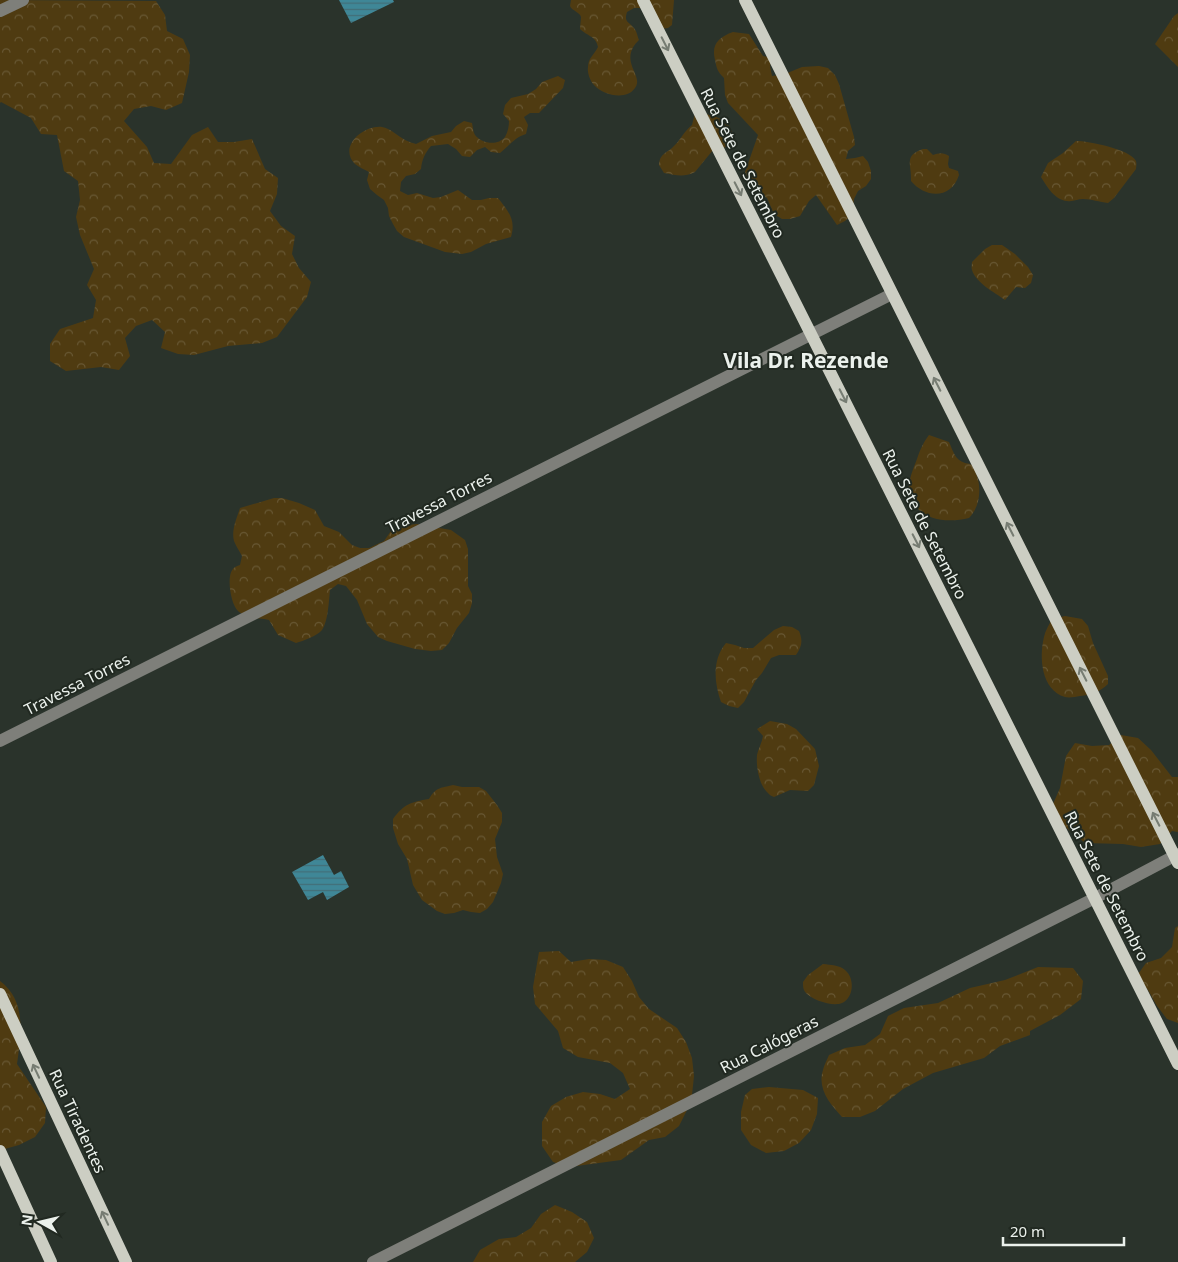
<svg xmlns="http://www.w3.org/2000/svg" width="1178" height="1262" font-family="'Noto Sans',sans-serif">
<style>
.forest{fill:url(#forest-crowns)}
.water{fill:url(#water-rules)}
.lines{fill:none;stroke-linecap:round;stroke-linejoin:round}
.minor{stroke:#7e7f7a;stroke-width:12}
.major{stroke:#cccec3;stroke-width:12}
.oneway{stroke:#767c72}
.labels{text-anchor:middle;dominant-baseline:central;stroke-width:4;stroke-linejoin:round;paint-order:stroke}
.street-label{font-size:16px;fill:#ebf1ec;stroke:#212921}
.district-label{font-size:21px;font-weight:bold;fill:#ebf1ec;stroke:#212921}
</style>
<defs>
<pattern id="forest-crowns" width="20" height="18" patternUnits="userSpaceOnUse" patternTransform="scale(1.25)"><rect width="20" height="18" fill="#4f3b11"/><path d="M2 6a3 3 0 1 1 6 0M12 15a3 3 0 1 1 6 0" fill="none" stroke="#685834"/></pattern>
<pattern id="water-rules" width="6" height="5" patternUnits="userSpaceOnUse" patternTransform="scale(1.25)"><rect width="6" height="5" fill="#3f8797"/><path d="M0 2.5h6" fill="none" stroke="#426e77"/></pattern>
</defs>
<rect width="100%" height="100%" fill="#2a332b"/>
<g class="forest">
<path d="M0,0l156,1 9,14 2,16 16,8 7,16 -1,17 -7,31 -16,7 -15,-4 -17,3 -10,12 23,26 7,16 17,1 21,-29 16,-8 10,15h16l18,-3 13,30 13,9 -1,16 -7,17 11,15 14,10 -3,18 7,14 12,14 -4,15 -30,40 -15,6 -34,3 -34,9 -16,-1 -17,-6 4,-16 -13,-12 -16,6 -11,12 5,18 -11,14 -18,-3 -35,4 -16,-10v-17l10,-15 33,-11 3,-18 -9,-15 7,-16 -14,-34 -4,-18 4,-17 -2,-19 -14,-10 -7,-36 -16,-1 -10,-16 -30,-16 -1,1z"/>
<path d="M571,0h103l-2,25 -4,3 -8,1 -17,-21h-9l-7,4c-3,10 1,9 6,15 4,4 4,8 6,13 -22,21 6,36 -4,48 -9,13 -32,7 -41,-3 -4,-4 -7,-13 -6,-18 0,-9 6,-12 10,-20 -2,-11 -11,-11 -18,-18 0,-3 1,-9 1,-12 -1,-5 -9,-6 -11,-11z"/>
<path d="M1178,13v54l-23,-23 19,-28z"/>
<path d="M733,32l16,2 14,22 9,2 -2,8 2,10 13,-2 17,-7 17,-1 9,2 7,7 4,9 15,53 1,8 -7,6 -2,8 9,-1 8,-2 5,6 3,9v8l-5,7 -8,5 -4,8 -2,16 -7,6 -8,4 -21,-30 -7,6 -9,15 -10,3h-8l-8,-5 -7,-16 -15,-9 -5,-6 -3,-8 14,-40 -30,-32 -3,-8 -1,-17c-7,-7 -7,-9 -9,-18 -4,-16 4,-23 18,-28z"/>
<path d="M558,76l7,4 -2,8 -24,25h-9l-6,4 4,8 -2,9c-11,3 -17,12 -26,19l-9,-1 -6,-5 -8,3 -7,7 -8,-1 -6,-7 -8,-5 -17,2c-6,7 -9,13 -10,23l-6,5 -9,2 -5,6 -1,9 8,4 9,-2 16,5 8,-1 17,-7 14,10h9l8,-2h9c11,14 18,22 13,39l-25,7 -15,8 -9,2 -17,-2 -41,-15 -7,-6 -4,-7 -4,-8 -1,-8 -4,-8 -7,-5 -7,-6 -3,-9 2,-8c-4,-2 -10,-5 -14,-8 -17,-17 8,-39 27,-37 8,1 16,9 23,13 4,2 8,3 11,4l16,-8 19,-4 5,-6 8,-5 8,2c1,5 1,9 3,12 7,9 23,11 30,2 3,-5 4,-11 4,-16l-6,-7 2,-9 6,-7 17,-4 8,-5 6,-7z"/>
<path d="M695,113c10,0 26,3 33,12 4,4 5,13 7,18l-4,3 -18,4 -18,22c-12,6 -19,3 -31,1l-5,-8c1,-12 7,-11 14,-18 7,-6 11,-16 19,-22z"/>
<path d="M1076,141c12,0 54,8 60,20 1,3 0,6 0,8l-22,29 -6,5c-8,-1 -17,-4 -25,-4 -5,0 -10,3 -16,2 -12,-1 -20,-14 -26,-24l7,-14 15,-10z"/>
<path d="M923,149h4l6,6c6,-2 10,-3 16,1l-1,8 1,4 9,3 1,4c-8,25 -34,23 -48,6 1,-17 -8,-25 12,-32z"/>
<path d="M992,245h10l13,9 13,13 5,8 -2,8 -6,5 -9,-1 -11,13c-11,-8 -29,-17 -33,-30 -1,-3 0,-5 0,-8l13,-13z"/>
<path d="M929,435l20,7c4,9 6,18 16,21 3,1 5,0 8,3 1,2 2,5 3,7 6,15 4,34 -7,45 -17,4 -38,4 -51,-9 -4,-3 -8,-6 -9,-12 -2,-14 3,-25 8,-38 3,-9 6,-16 12,-24z"/>
<path d="M274,498h8l17,5 16,7 9,16 15,6 13,13 8,3h9l15,-7 7,-10 9,-2 8,-4 9,-1 34,6 14,10 3,9v37l4,8v9l-3,10 -12,15 -8,15 -7,7 -11,1 -16,-2 -28,-8 -9,-4 -11,-13 -10,-24 -11,-14 -8,-2 -8,6c-1,10 -2,32 -8,40 -5,6 -19,11 -26,13l-18,-8 -9,-15c-9,-2 -23,-2 -31,-9 -7,-6 -12,-35 -5,-42 1,-2 4,-3 7,-4l2,-9c-2,-4 -6,-10 -8,-15 -3,-11 3,-23 6,-33z"/>
<path d="M1065,616l17,3 6,7 5,17 15,33v8c-8,8 -17,11 -28,12 -5,1 -11,2 -15,1 -24,-7 -26,-40 -21,-60 1,-6 5,-12 8,-18z"/>
<path d="M783,626l9,1 7,4c4,10 3,15 -3,24h-17l-8,3 -9,15 -6,7 -12,22 -6,6 -9,-2 -8,-4c-7,-20 -9,-42 5,-59l9,2 9,3h9l21,-18z"/>
<path d="M770,721l17,3 9,5 19,20 4,17 -5,19 -6,6 -18,-1 -16,7c-2,-1 -5,-2 -6,-4 -9,-8 -12,-26 -11,-38 1,-6 5,-12 6,-19l-6,-7z"/>
<path d="M1121,735l17,3 13,12 21,27h6v55l-6,-1 -12,13 -19,3 -18,-3 -38,-1 -28,-23 -4,-16 7,-16 6,-32 9,-13 17,3 17,-1z"/>
<path d="M453,785l9,2h17l7,4 11,14 5,8v9l-7,17 2,18 6,17 -2,9 -8,19 -6,7 -7,4 -9,-1 -8,-2 -9,3 -9,1 -8,-3 -15,-11 -9,-15 -6,-26 -9,-15 -5,-16v-9c11,-15 18,-17 36,-20 7,-12 12,-11 24,-14z"/>
<path d="M1178,926v97l-11,-4 -10,-13 -9,-16 -12,-13 10,-14 15,-5 11,-11 3,-19z"/>
<path d="M559,951l12,11 18,-3 17,1 17,7 9,14 7,16 10,12 28,19 9,14 6,16 2,18 -2,19 -5,15 -8,16 -14,11 -16,3 -28,20 -52,7 -16,-5 -11,-16v-24l9,-16 15,-9 17,-5 17,2 15,5 15,-10 -7,-16 -13,-10 -32,-6 -15,-9 -5,-17 -23,-27 -2,-17 6,-35z"/>
<path d="M823,964c8,1 16,1 22,6 10,8 9,28 -3,33 -9,4 -30,-3 -36,-10 -3,-3 -3,-7 -3,-11l5,-7z"/>
<path d="M1038,967l35,1 10,13 -2,18 -21,16 -30,16v4l-30,11 -16,12 -51,15 -30,16 -28,22 -15,6h-18c-12,-13 -25,-28 -19,-47 1,-5 4,-10 6,-15l16,-7 20,-3 15,-11 8,-18 16,-8 34,-5 32,-15 35,-8z"/>
<path d="M0,981c27,20 21,54 17,83l29,43 -1,16 -10,14 -16,8 -18,5h-1z"/>
<path d="M769,1087l34,3 15,8 -1,16 -6,16 -12,13 -15,8 -18,2 -15,-8 -10,-15v-18l4,-17 7,-6z"/>
<path d="M555,1205l17,7 15,10 7,16 -7,14 -12,10h-102l7,-12 19,-11 17,-2 15,-9 10,-14z"/>
</g>
<g class="water">
<path d="M339,0h54l1,2 -43,21z"/>
<path d="M323,855l11,20 7,-4 8,16 -22,13 -4,-8 -15,8 -16,-28z"/>
</g>
<g class="lines">
<g class="minor">
<path d="M0,11l23,-11"/>
<path d="M0,741l892,-447"/>
<path d="M373,1262l722,-364 83,-44"/>
</g>
<g class="major">
<path d="M643,0l535,1064"/>
<path d="M745,0l433,863"/>
<path d="M0,994l126,268"/>
<path d="M0,1151l51,111"/>
</g>
</g>
<defs><path id="oneway-shaft" d="M-6 0H5M1.5-3L5.5 0L1.5 3" fill="none" stroke-width="1.6" stroke-linecap="round" stroke-linejoin="round" transform="scale(1.25)"/></defs>
<g class="oneway">
<use href="#oneway-shaft" transform="translate(665 44) rotate(63)"/>
<use href="#oneway-shaft" transform="translate(738 189) rotate(63)"/>
<use href="#oneway-shaft" transform="translate(937 384) rotate(-117)"/>
<use href="#oneway-shaft" transform="translate(843 396) rotate(63)"/>
<use href="#oneway-shaft" transform="translate(1010 529) rotate(-117)"/>
<use href="#oneway-shaft" transform="translate(916 541) rotate(63)"/>
<use href="#oneway-shaft" transform="translate(1083 674) rotate(-117)"/>
<use href="#oneway-shaft" transform="translate(1156 819) rotate(-117)"/>
<use href="#oneway-shaft" transform="translate(36 1071) rotate(-115)"/>
<use href="#oneway-shaft" transform="translate(105 1218) rotate(-115)"/>
</g>
<g class="labels">
<g class="street-label">
<text transform="translate(743 163) rotate(63)">Rua Sete de Setembro</text>
<text transform="translate(439 502) rotate(-27)">Travessa Torres</text>
<text transform="translate(925 524) rotate(63)">Rua Sete de Setembro</text>
<text transform="translate(77 684) rotate(-27)">Travessa Torres</text>
<text transform="translate(1107 886) rotate(63)">Rua Sete de Setembro</text>
<text transform="translate(769 1044) rotate(-27)">Rua Calógeras</text>
<text transform="translate(78 1121) rotate(65)">Rua Tiradentes</text>
</g>
<g class="district-label">
<text x="806" y="360">Vila Dr. Rezende</text>
</g>
</g>
<g transform="translate(40 1222) rotate(278)" stroke="#212921" stroke-width="4" paint-order="stroke">
<path d="M0-4L9 19L0 12L-9 19Z" fill="#ebf1ec"/>
<text y="-8" font-size="14" font-weight="bold" text-anchor="middle" fill="#ebf1ec">N</text>
</g>
<path d="M1003 1237v8h121v-8" fill="none" stroke="#ebf1ec" stroke-width="2.5"/>
<text x="1010" y="1237" font-size="15" fill="#ebf1ec" stroke="#212921" stroke-width="4" paint-order="stroke">20 m</text>
</svg>
